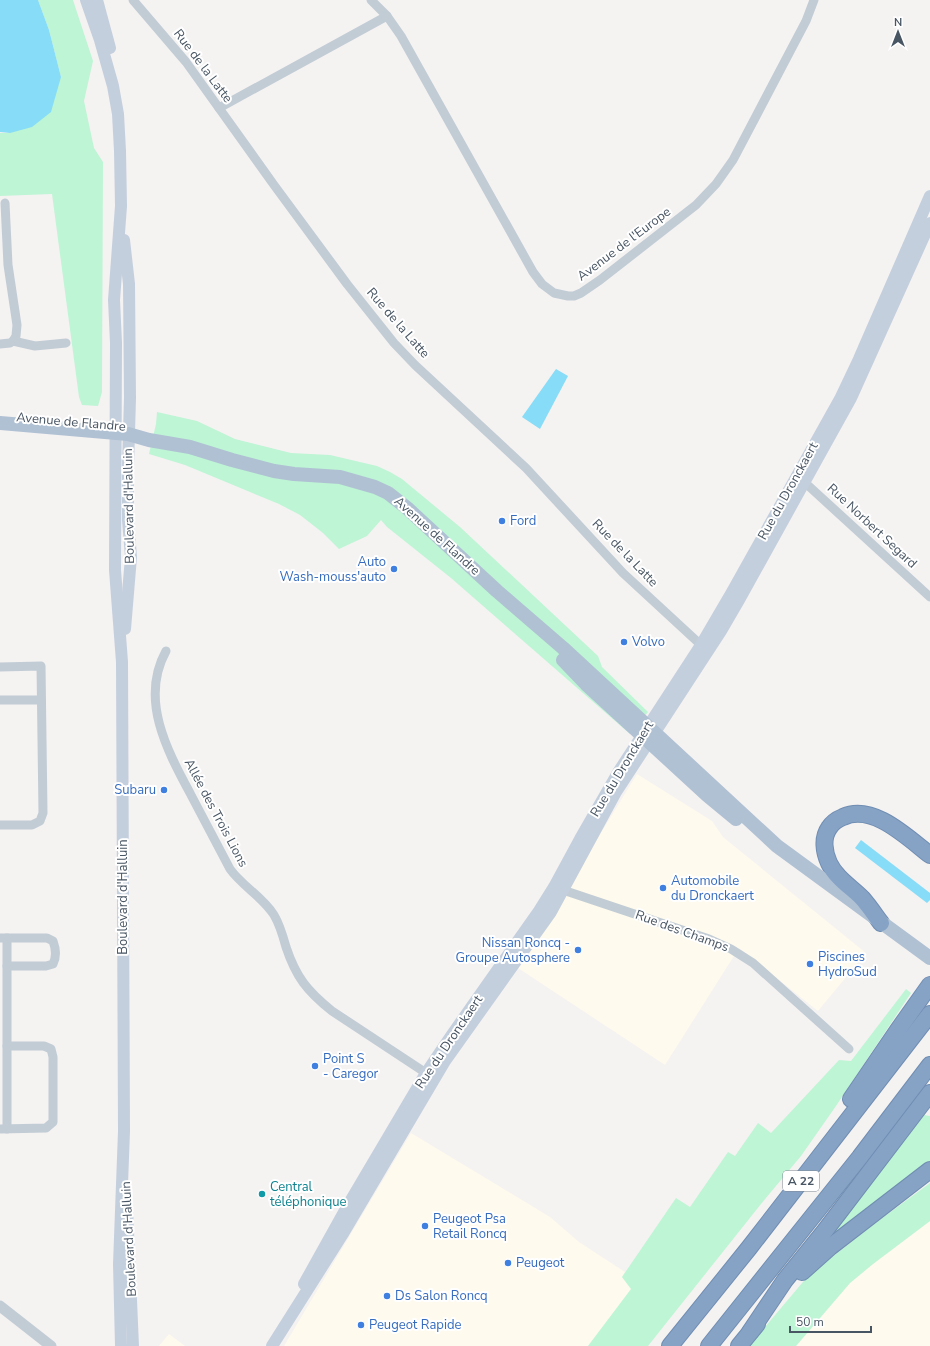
<svg xmlns="http://www.w3.org/2000/svg" width="930" height="1346" font-family="'Nunito Sans',sans-serif">
<style>
.commercial{fill:#fefaed}
.green{fill:#bef5d5}
.water{fill:#87dcf7}
.lines{fill:none;stroke-linecap:round;stroke-linejoin:round}
.motorway-casing{stroke:#708eb2;stroke-width:18}
.minor{stroke:#c2ccd5;stroke-width:9}
.tertiary{stroke:#c2ccd5;stroke-width:11}
.secondary{stroke:#c4cfdd;stroke-width:12}
.primary{stroke:#b0c1d3;stroke-width:14}
.motorway{stroke:#86a3c6;stroke-width:16}
.shop-dot{fill:#3f7fe0;stroke:#fff;stroke-width:1.5}
.culture-dot{fill:#0f9aa8;stroke:#fff;stroke-width:1.5}
.labels{text-anchor:middle;dominant-baseline:central;stroke-width:4;stroke-linejoin:round;paint-order:stroke}
.shield{fill:#fff;stroke:#7f8892;stroke-width:1}
.shield-label{font-size:12px;font-weight:bold;fill:#485563}
.street-label{font-size:13px;fill:#485563;stroke:#fff}
.shop-label{font-size:13px;fill:#366cbe;stroke:#fff;text-anchor:start}
.culture-label{font-size:13px;fill:#0d838f;stroke:#fff;text-anchor:start}
</style>
<rect width="100%" height="100%" fill="#f5f2f2"/>
<g class="commercial">
<path d="M637,774l75,47 11,16 143,116 -48,58 -79,-63 -74,117 -147,-97z"/>
<path d="M411,1133l139,84 29,25 46,30 -3,5 10,12 -44,57h-304z"/>
<path d="M930,1221v125h-134l54,-63 23,-19z"/>
<path d="M169,1334l16,12h-26z"/>
</g>
<g class="green">
<path d="M38,0h35l20,61 -9,40 10,47 9,14 -1,230 -4,14 -16,-1 -3,-8 -27,-203 -52,2v-63h10l51,-56 -12,-47z"/>
<path d="M157,412l40,9 38,18 56,14 39,2 47,11 13,6 12,7 58,48 138,129 4,11 46,45 -18,22 -179,-156 -64,-51 -6,-7 -14,16 -28,13 -16,-16 -23,-18 -21,-11 -94,-39 -36,-11 7,-30z"/>
<path d="M906,989l5,4 -75,113 -35,50 -40,48 -113,142h-60l43,-57 -9,-12 54,-79 14,9 38,-55 7,4 23,-33 13,10 68,-73 12,1z"/>
<path d="M924,1115l6,1v45l-106,82z"/>
<path d="M930,1183v38l-57,43 -23,19 -54,63h-47l59,-70 66,-52z"/>
</g>
<g class="water">
<path d="M0,0h38l11,30 12,47 -10,35 -19,15 -22,6 -10,-1z"/>
<path d="M556,369l12,7 -28,53 -18,-12z"/>
<path d="M861,840l69,53v7l-3,3 -72,-55z"/>
</g>
<g class="lines">
<defs>
<g id="motorway">
<path d="M881,923c-6,-8 -12,-17 -19,-25 -11,-11 -26,-20 -33,-35 -5,-11 -7,-25 0,-35 3,-5 9,-9 14,-11 30,-14 65,21 87,38"/>
<path d="M851,1099l47,-69 32,-45"/>
<path d="M802,1272l28,-25 100,-77"/>
<path d="M750,1332l35,-52 39,-48 106,-139"/>
<path d="M670,1346l79,-98 181,-234"/>
<path d="M709,1346l151,-189 70,-92"/>
<path d="M739,1346l18,-22"/>
</g>
</defs>
<use href="#motorway" class="motorway-casing"/>
<g class="minor">
<path d="M133,0l53,62 88,123 73,99 47,59 21,22 111,103 97,105 78,72"/>
<path d="M371,0l16,16 14,20 132,236 9,12 12,9 14,3h6l7,-3 19,-13 96,-75 20,-21 17,-24 73,-139 8,-21"/>
<path d="M219,108l168,-92"/>
<path d="M5,203l3,62 9,60 -1,11 -3,5"/>
<path d="M0,344l10,-1 3,-2 22,5 31,-3"/>
<path d="M801,479l129,118"/>
<path d="M166,651c-27,49 2,101 25,144 13,25 26,49 39,74 12,17 33,28 44,46 6,10 9,21 12,32 10,30 21,44 46,64l94,62"/>
<path d="M0,667l41,-1 2,147 -3,8 -8,4h-32"/>
<path d="M0,700h41"/>
<path d="M557,888l152,51 22,10 22,14 96,86"/>
<path d="M0,938h47l6,3c3,8 4,15 0,23l-7,2h-39"/>
<path d="M0,1129l46,-1 7,-6v-65l-2,-8 -7,-3h-37"/>
<path d="M7,1129v-191"/>
</g>
<path class="tertiary" d="M0,1306l51,40"/>
<g class="secondary">
<path d="M86,0l14,40 13,46 5,28 2,37 1,55 -7,94 2,43 -1,227 7,92 2,469 -5,133 2,82"/>
<path d="M97,0l13,48"/>
<path d="M124,240l5,44 1,114 -2,68v54l3,37 -6,72"/>
<path d="M127,1208l6,138"/>
<path d="M304,1284l44,-79 78,-132 25,-37 88,-125 15,-24 26,-48 39,-68 82,-126 31,-53 108,-193 19,-40 71,-163"/>
<path d="M272,1346l72,-114 101,-171 106,-149 65,-120 105,-161 18,-31 112,-202 79,-175"/>
</g>
<g class="primary">
<path d="M0,423l128,11 21,6 41,7 42,13 42,11 20,3 46,3 35,10 13,6 19,15 90,83 66,57 214,198 153,112"/>
<path d="M563,660l23,24 121,111 29,24"/>
</g>
<use href="#motorway" class="motorway"/>
</g>
<g class="shop-dot">
<circle cx="502" cy="521" r="4"/>
<circle cx="394" cy="569" r="4"/>
<circle cx="624" cy="642" r="4"/>
<circle cx="164" cy="790" r="4"/>
<circle cx="663" cy="888" r="4"/>
<circle cx="578" cy="950" r="4"/>
<circle cx="810" cy="964" r="4"/>
<circle cx="315" cy="1066" r="4"/>
<circle cx="425" cy="1226" r="4"/>
<circle cx="508" cy="1263" r="4"/>
<circle cx="387" cy="1296" r="4"/>
<circle cx="361" cy="1325" r="4"/>
</g>
<circle class="culture-dot" cx="262" cy="1194" r="4"/>
<g class="labels">
<rect class="shield" x="783" y="1171" width="36" height="20" rx="3"/>
<g class="shield-label">
<text x="801" y="1181">A 22</text>
</g>
<g class="street-label">
<text transform="translate(203 66) rotate(53)">Rue de la Latte</text>
<text transform="translate(624 244) rotate(-37)">Avenue de l'Europe</text>
<text transform="translate(398 323) rotate(49)">Rue de la Latte</text>
<text transform="translate(71 422) rotate(5)">Avenue de Flandre</text>
<text transform="translate(788 491) rotate(-61)">Rue du Dronckaert</text>
<text transform="translate(129 506) rotate(-91)">Boulevard d'Halluin</text>
<text transform="translate(872 526) rotate(43)">Rue Norbert Segard</text>
<text transform="translate(437 536) rotate(42)">Avenue de Flandre</text>
<text transform="translate(625 553) rotate(46)">Rue de la Latte</text>
<text transform="translate(622 769) rotate(-59)">Rue du Dronckaert</text>
<text transform="translate(216 813) rotate(62)">Allée des Trois Lions</text>
<text transform="translate(123 897) rotate(-90)">Boulevard d'Halluin</text>
<text transform="translate(682 931) rotate(20)">Rue des Champs</text>
<text transform="translate(449 1042) rotate(-56)">Rue du Dronckaert</text>
<text transform="translate(129 1239) rotate(-93)">Boulevard d'Halluin</text>
</g>
<g class="shop-label">
<text x="510" y="521">Ford</text>
<text x="386" y="562" text-anchor="end">Auto<tspan x="386" dy="15">Wash-mouss'auto</tspan></text>
<text x="632" y="642">Volvo</text>
<text x="156" y="790" text-anchor="end">Subaru</text>
<text x="671" y="881">Automobile<tspan x="671" dy="15">du Dronckaert</tspan></text>
<text x="570" y="943" text-anchor="end">Nissan Roncq -<tspan x="570" dy="15">Groupe Autosphere</tspan></text>
<text x="818" y="957">Piscines<tspan x="818" dy="15">HydroSud</tspan></text>
<text x="323" y="1059">Point S<tspan x="323" dy="15">- Caregor</tspan></text>
<text x="433" y="1219">Peugeot Psa<tspan x="433" dy="15">Retail Roncq</tspan></text>
<text x="516" y="1263">Peugeot</text>
<text x="395" y="1296">Ds Salon Roncq</text>
<text x="369" y="1325">Peugeot Rapide</text>
</g>
<g class="culture-label">
<text x="270" y="1187">Central<tspan x="270" dy="15">téléphonique</tspan></text>
</g>
</g>
<g transform="translate(898 32)" stroke="#ffffff" stroke-width="3" paint-order="stroke">
<path d="M0-3L7 15L0 10L-7 15Z" fill="#485563"/>
<text y="-6" font-size="11" font-weight="bold" text-anchor="middle" fill="#485563">N</text>
</g>
<path d="M790 1326v6h81v-6" fill="none" stroke="#485563" stroke-width="2"/>
<text x="796" y="1326" font-size="12" fill="#485563" stroke="#ffffff" stroke-width="3" paint-order="stroke">50 m</text>
</svg>
